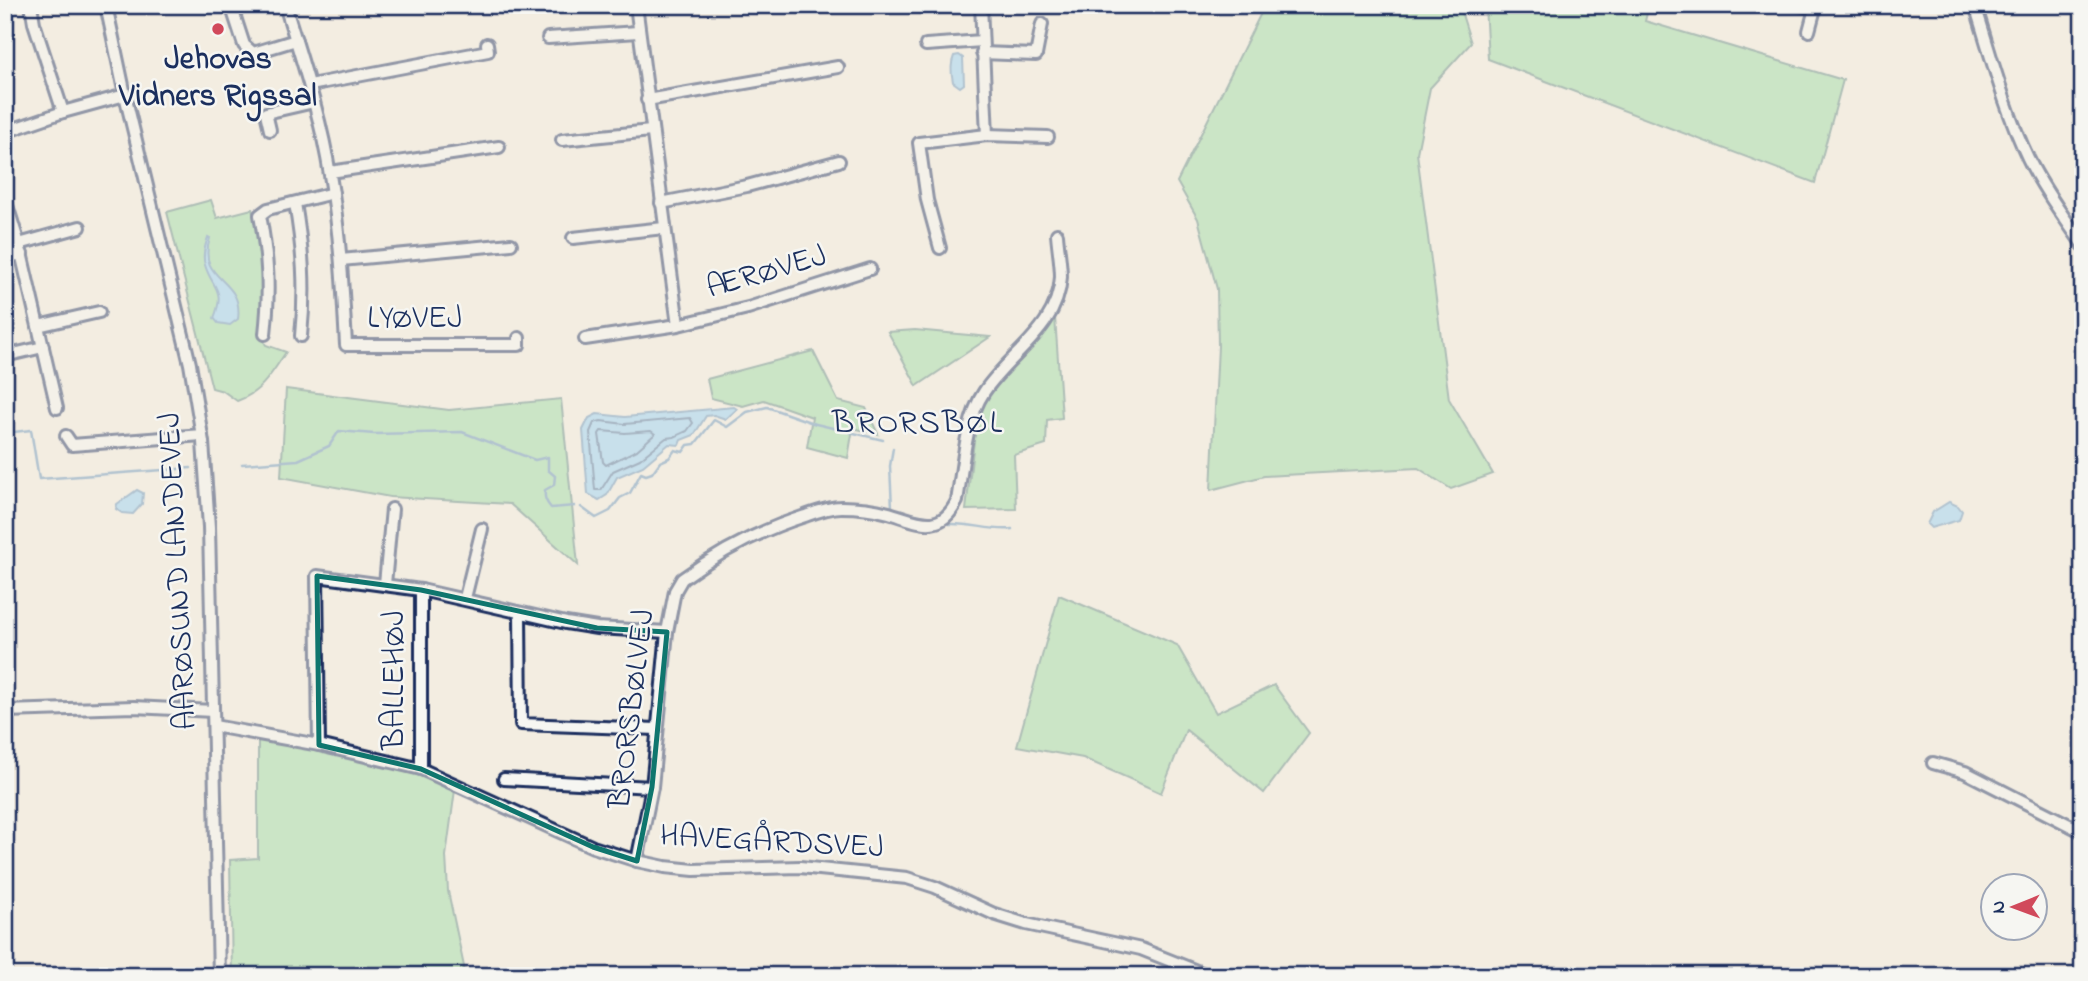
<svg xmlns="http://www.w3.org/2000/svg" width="2088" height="981" font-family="'Indie Flower',sans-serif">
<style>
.green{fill:#9cdba4;stroke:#5c8581;stroke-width:2}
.water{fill:#95d0f5;stroke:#6490b9;stroke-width:2}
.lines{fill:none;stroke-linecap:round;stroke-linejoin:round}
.shore{stroke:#4c6f9a;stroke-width:2}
.stream{stroke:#6490b9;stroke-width:2.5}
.minor-casing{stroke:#1b2f5e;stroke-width:16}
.minor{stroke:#f6f6f2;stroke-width:10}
.marked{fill:none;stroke:#0f766e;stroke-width:5;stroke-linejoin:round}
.poi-dot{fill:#d1495b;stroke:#f6f6f2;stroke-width:2.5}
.labels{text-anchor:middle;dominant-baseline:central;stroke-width:5;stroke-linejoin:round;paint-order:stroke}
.poi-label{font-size:32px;font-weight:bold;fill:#1b2f5e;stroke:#f6f6f2}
.street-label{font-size:32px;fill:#1b2f5e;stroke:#f6f6f2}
.neighbourhood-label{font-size:33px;letter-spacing:2px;fill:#1b2f5e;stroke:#f6f6f2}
</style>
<rect width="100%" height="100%" fill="#f3ede1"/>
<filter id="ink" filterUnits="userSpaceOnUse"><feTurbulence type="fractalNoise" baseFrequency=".0143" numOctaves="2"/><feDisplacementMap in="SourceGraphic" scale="14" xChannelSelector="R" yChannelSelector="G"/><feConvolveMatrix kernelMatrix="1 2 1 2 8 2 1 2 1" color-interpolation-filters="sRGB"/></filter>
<g filter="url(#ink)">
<g class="green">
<path d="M1265,5h194l12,38 -41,45 -13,65 32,246 44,75 -42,15 -33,-21 -154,8 -53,14 7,-144 -1,-57 -19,-70 -21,-37z"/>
<path d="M1485,5h164l-4,16 198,59 -28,103 -327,-124z"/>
<path d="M211,200l6,18 35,-9 10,42 2,48 -3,38 5,8 20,7c-14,21 -25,41 -49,49l-14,-10 -11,-3 -45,-176z"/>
<path d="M1055,317l7,101 -15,2 -1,25 -32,10 2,54 -50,1 11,-95 12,-20z"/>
<path d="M915,330l75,7 -73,49 -29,-54z"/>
<path d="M813,351l25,50 28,7 12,26 -25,-6 -5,30 -41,-11 5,-30 -48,-17 -21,6 -32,-8 -4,-19z"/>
<path d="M286,389l163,21 112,-11 17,166 -68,-61 -120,-7 -109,-20z"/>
<path d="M1059,595l118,50 39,68 58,-28 35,48 -45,60 -78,-63 -25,63 -78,-35 -66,-12z"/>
<path d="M258,737l160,38 37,15 -9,66 2,35 18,85h-234l-2,-116 28,-2z"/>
</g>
<g class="water">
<path d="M959,55l4,3 1,26 -4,3 -7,-5c-2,-9 -3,-17 1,-26z"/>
<path d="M208,237l2,1c-14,45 34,38 28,81l-8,6 -12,-2 -4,-5c12,-30 -2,-29 -9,-53 -3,-9 0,-19 3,-28z"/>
<path d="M734,407l3,2 -11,10 -12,-4 -8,1 -12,19 -13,5 -2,5 -10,-1 -26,22 -26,11 -10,18 -8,5 -11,-6 -5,-64 6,-12 8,-4 28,3z"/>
<path d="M137,490l6,3 -1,11 -9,10 -11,-1 -6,-4 1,-5z"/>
<path d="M1949,502l9,4 4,5 -3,9 -28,8 -4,-4 6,-12z"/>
</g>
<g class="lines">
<g class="shore">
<path d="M690,418l3,5 -6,8 -13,6 -8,1 -26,21 -27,12 -12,19h-6l-5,-58 4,-9 7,-2 24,3z"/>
<path d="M601,431l24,2 26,-2 4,3 -18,16 -31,15 -3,-3 -4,-28z"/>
</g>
<g class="stream">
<path d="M5,433l26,-3 8,49 152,-11"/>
<path d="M893,448l-3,18 2,42 5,2"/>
<path d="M242,464l56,-4 31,-14 10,-15 35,3 88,-2 73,28 13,-3v13l7,6 -1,9 -9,5c-1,8 1,12 6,18l24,-2"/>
<path d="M581,507l15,11 14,-7 10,-13 10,-5 11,-20 5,2 6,-2 8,-11 9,-4 6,-8 8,2 5,-7 7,-1 19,-24 13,7 20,-15 20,-5 49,17 67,16"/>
<path d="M907,513l24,4"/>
<path d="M949,524c22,-1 41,7 63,5"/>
</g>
<defs>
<g id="minor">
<path d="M31,5l3,18 29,89"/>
<path d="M106,5l19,90 65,269 13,78 6,85 10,449"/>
<path d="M231,5l13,40 9,8 43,-13"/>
<path d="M285,5c17,56 36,112 45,170 10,57 13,113 16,170h173v-7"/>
<path d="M636,5l42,320"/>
<path d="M981,5l6,130"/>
<path d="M1801,5l14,4"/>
<path d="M1975,5c16,51 30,105 53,153 15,31 36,59 55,87"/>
<path d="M1809,31l7,-26"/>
<path d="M548,38l90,-6"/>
<path d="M926,45l56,-4"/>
<path d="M982,53l54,2 6,-31"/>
<path d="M310,85l178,-34 -1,-7"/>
<path d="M647,100l191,-33"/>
<path d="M270,130l-4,-17 48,-11"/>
<path d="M5,132l58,-20 62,-17"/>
<path d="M562,140l89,-9"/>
<path d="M330,172l169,-25"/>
<path d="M5,199l14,45 38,164"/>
<path d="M295,203c8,48 11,84 6,133"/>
<path d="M661,203l86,-17 92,-25"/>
<path d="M573,238l91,-10"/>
<path d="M19,244l61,-17"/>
<path d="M940,248l-13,-48 -8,-57 68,-8 61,2"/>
<path d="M5,258l17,-4"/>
<path d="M341,260l170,-16"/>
<path d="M38,326l61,-14"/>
<path d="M265,334c5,-46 3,-75 -5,-119l8,-6 65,-16"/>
<path d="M585,339l93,-14 70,-17 122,-39"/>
<path d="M5,356l38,-9"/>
<path d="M66,436l6,9 130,-10"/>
<path d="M385,584l7,-75"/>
<path d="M421,590v179"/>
<path d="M465,598l17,-69"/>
<path d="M520,614l1,110 136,5"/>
<path d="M5,711l129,-4 79,4"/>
<path d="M214,726l105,19 102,24 172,78 44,14 28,6 29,3 106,-3 107,11 28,9 59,27 32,10 115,25 68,27"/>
<path d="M319,745l-2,-169 104,14 145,33 31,5 70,4"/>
<path d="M1933,763l32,9 118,60"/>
<path d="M504,779l148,8"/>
<path d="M637,861l15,-74 15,-155 8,-41 7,-12c37,-27 79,-49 123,-63 11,-4 24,-9 36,-9 15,0 33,2 48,6 28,8 51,23 68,-12 6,-34 8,-81 27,-109 26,-39 74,-63 77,-115 0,-14 -3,-29 -4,-43"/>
</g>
</defs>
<use href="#minor" class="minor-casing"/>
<use href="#minor" class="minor"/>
</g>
</g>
<path d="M0 0H2088V981H0ZM317,576l104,14 176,38 70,4 -15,155 -15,74 -44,-14 -172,-78 -102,-24z" fill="#f3ede1" fill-opacity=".55" fill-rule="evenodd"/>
<path class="marked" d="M317,576l104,14 176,38 70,4 -15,155 -15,74 -44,-14 -172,-78 -102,-24z"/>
<circle class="poi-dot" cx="218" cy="29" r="7"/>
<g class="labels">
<g class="poi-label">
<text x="218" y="60">Jehovas<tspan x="218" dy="37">Vidners Rigssal</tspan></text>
</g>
<g class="street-label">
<text transform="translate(767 273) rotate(-16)">ÆRØVEJ</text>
<text x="415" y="319">LYØVEJ</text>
<text transform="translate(179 571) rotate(-93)">AARØSUND LANDEVEJ</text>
<text transform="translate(395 680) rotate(-90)">BALLEHØJ</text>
<text transform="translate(633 709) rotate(-83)">BRORSBØLVEJ</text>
<text transform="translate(772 843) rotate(3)">HAVEGÅRDSVEJ</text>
</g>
<g class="neighbourhood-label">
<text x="918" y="424">BRORSBØL</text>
</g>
</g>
<rect width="2088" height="981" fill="none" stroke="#f6f6f2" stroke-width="28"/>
<rect x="14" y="14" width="2060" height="953" fill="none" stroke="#1b2f5e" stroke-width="2.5" filter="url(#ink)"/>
<g transform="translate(2014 907) rotate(269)"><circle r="33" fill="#f6f6f2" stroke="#9ea6b7" stroke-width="2"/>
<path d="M0-5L12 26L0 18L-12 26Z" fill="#d1495b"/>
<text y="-10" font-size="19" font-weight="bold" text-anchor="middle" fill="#1b2f5e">N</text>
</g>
</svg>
